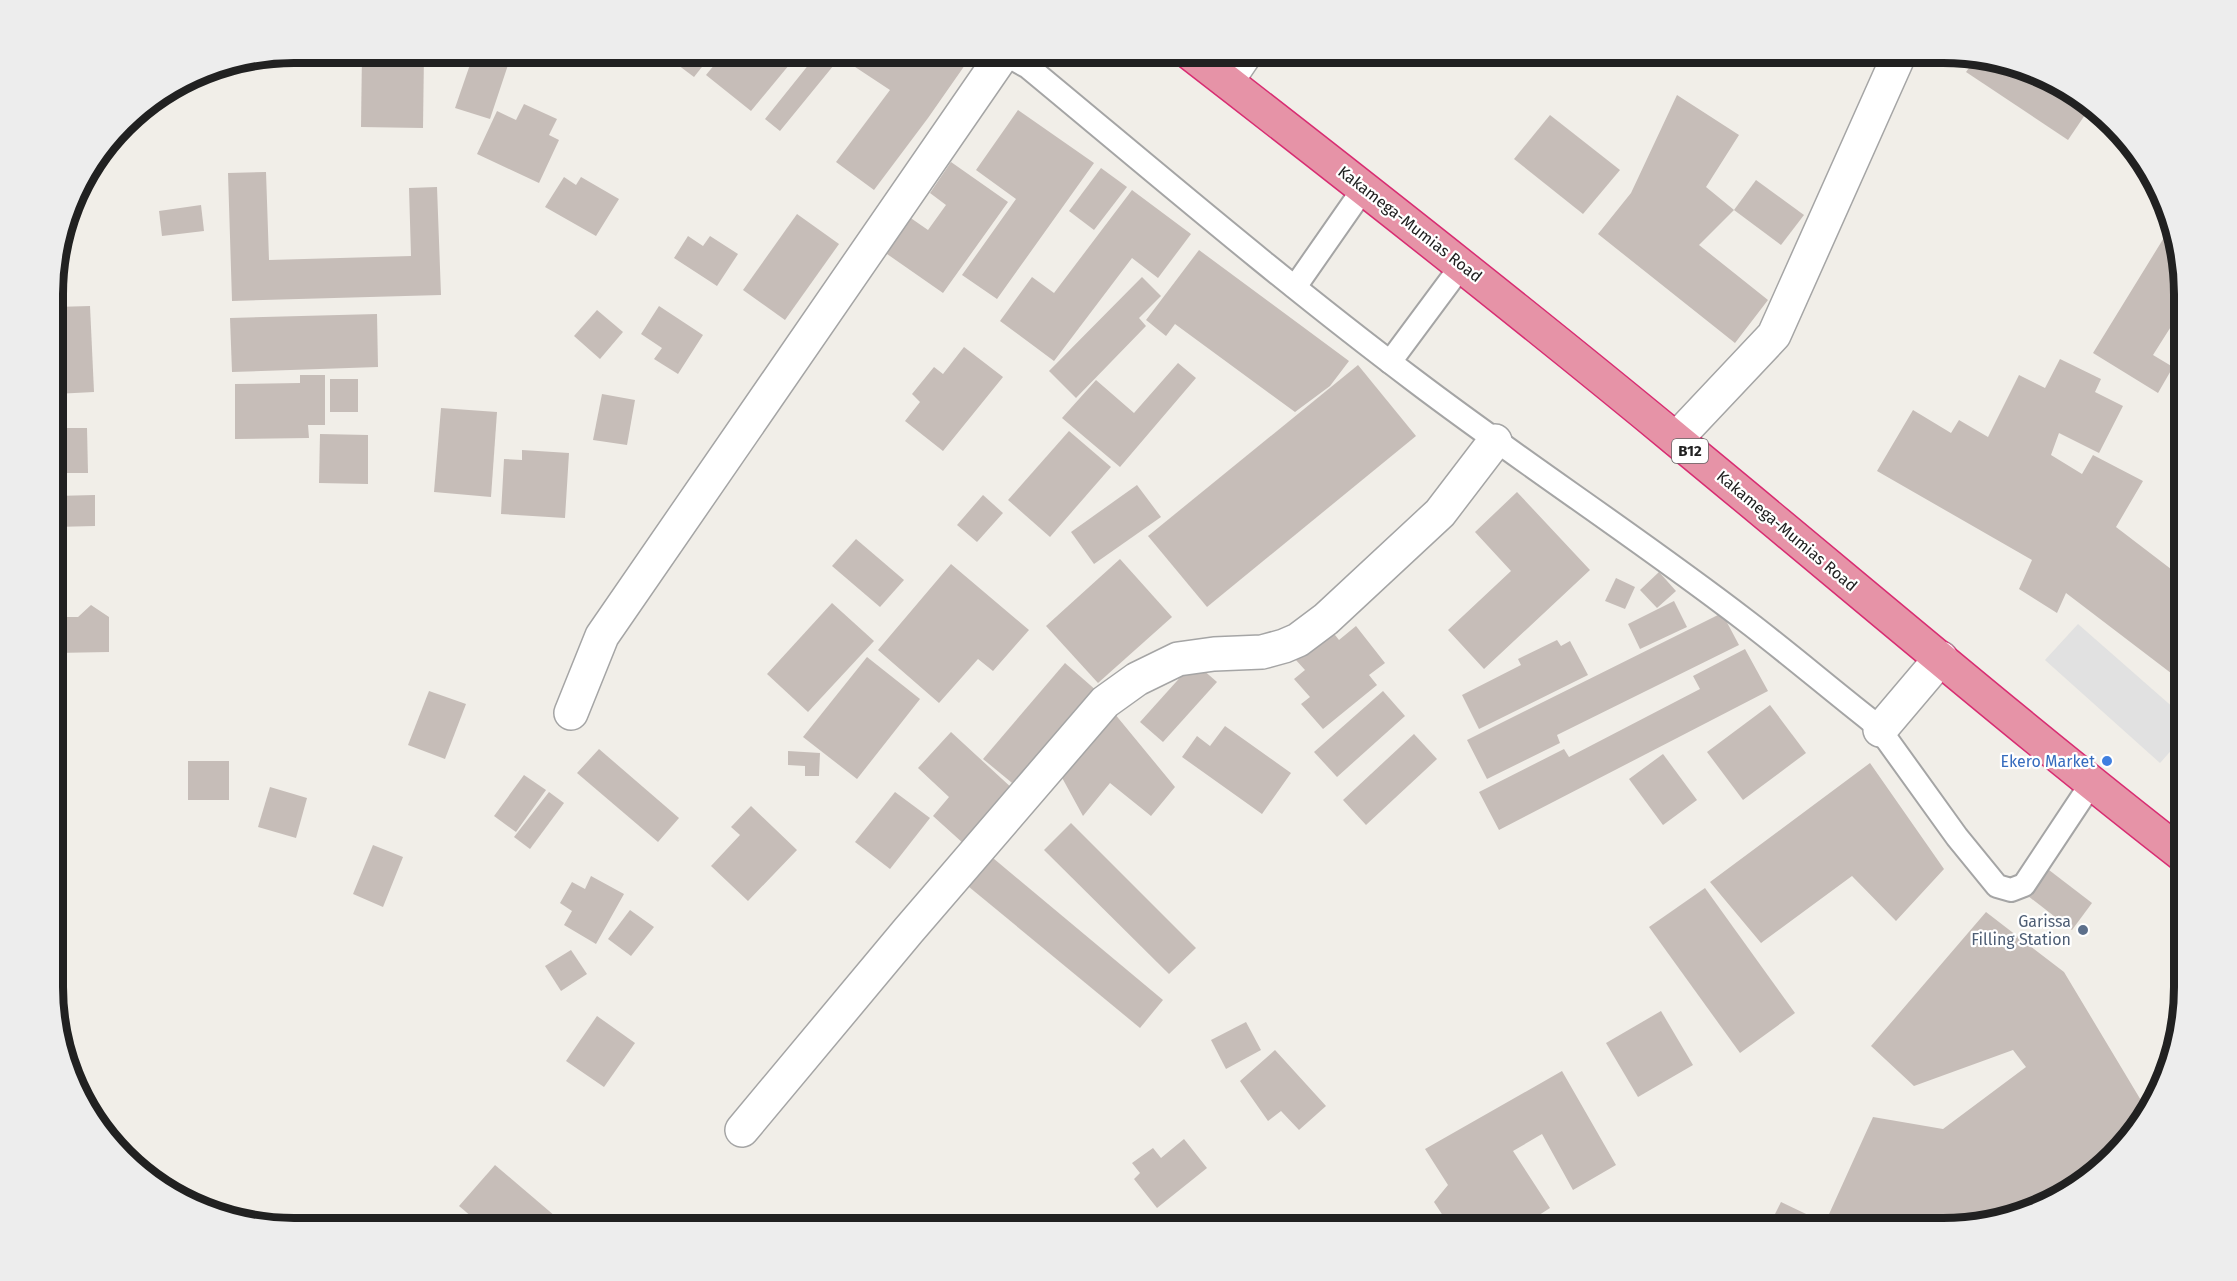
<svg xmlns="http://www.w3.org/2000/svg" width="2237" height="1281" font-family="'Fira Sans',sans-serif">
<style>
.parking{fill:#e1e1e1}
.building{fill:#c6bdb8}
.lines{fill:none;stroke-linecap:round;stroke-linejoin:round}
.lane-casing{stroke:#a5a5a5;stroke-width:26}
.street-casing{stroke:#a5a5a5;stroke-width:36}
.highway-casing{stroke:#d82d72;stroke-width:36}
.lane{stroke:#fff;stroke-width:22}
.street{stroke:#fff;stroke-width:33}
.highway{stroke:#e693a7;stroke-width:33}
.shop-dot{fill:#3f7fe0;stroke:#fff;stroke-width:2}
.service-dot{fill:#5c6f8a;stroke:#fff;stroke-width:2}
.labels{text-anchor:middle;dominant-baseline:central;stroke-width:4.5;stroke-linejoin:round;paint-order:stroke}
.shield{fill:#fff;stroke:#646464;stroke-width:1.5}
.shield-label{font-size:15px;font-weight:bold;fill:#212121}
.street-label{font-size:16px;fill:#212121;stroke:#fff}
.shop-label{font-size:16px;fill:#366cbe;stroke:#fff;text-anchor:end}
.service-label{font-size:16px;fill:#4e5e75;stroke:#fff;text-anchor:end}
.rim{fill:none;stroke:#212121;stroke-width:8}
</style>
<rect width="100%" height="100%" fill="#f1eee8"/>
<path class="parking" d="M2078,624l106,93v19l-24,27 -115,-103z"/>
<g class="building">
<path d="M362,53h62l-1,75 -62,-1z"/>
<path d="M474,53h38l-22,66 -35,-11z"/>
<path d="M662,53h51l-19,24z"/>
<path d="M724,53h75l-48,58 -45,-36z"/>
<path d="M818,53h32l-8,10 -4,-3 -58,71 -15,-12z"/>
<path d="M852,53h95l18,12 -37,53 -54,72 -38,-28 54,-72 -44,-29z"/>
<path d="M1977,57l28,4 30,12 54,36 -21,31 -102,-68z"/>
<path d="M1677,95l62,40 -33,52 28,23 -35,35 69,55 -33,43 -137,-109 33,-41z"/>
<path d="M524,104l33,15 -8,16 10,5 -20,43 -62,-29 20,-43 19,9z"/>
<path d="M1018,110l76,53 -97,136 -35,-24 54,-76 -40,-29z"/>
<path d="M1550,115l70,55 -37,44 -69,-55z"/>
<path d="M951,162l57,40 -65,91 -66,-46 25,-35 26,18 18,-25 -16,-12z"/>
<path d="M1101,168l26,19 -33,43 -25,-19z"/>
<path d="M266,172l3,88 142,-4 -2,-68 28,-1 4,108 -209,6 -4,-128z"/>
<path d="M564,177l12,8 5,-8 38,22 -23,37 -51,-29z"/>
<path d="M1756,180l48,35 -23,30 -47,-35z"/>
<path d="M1132,190l59,44 -33,44 -26,-20 -78,103 -54,-40 32,-44 22,16z"/>
<path d="M201,205l3,26 -42,5 -3,-25z"/>
<path d="M797,214l42,30 -54,76 -42,-30z"/>
<path d="M2173,223l11,55v28l-31,49 20,12 -15,26 -65,-40z"/>
<path d="M688,236l15,10 7,-10 28,18 -21,32 -43,-28z"/>
<path d="M1199,250l150,111 -19,25 -35,26 -120,-88 -9,12 -20,-16z"/>
<path d="M1142,277l19,19 -22,22 7,8 -70,72 -27,-27z"/>
<path d="M90,306l4,86 -39,2v-87z"/>
<path d="M659,306l44,29 -25,39 -24,-15 8,-11 -21,-14z"/>
<path d="M597,310l26,22 -23,27 -26,-23z"/>
<path d="M377,314l1,53 -146,5 -2,-54z"/>
<path d="M964,347l39,30 -60,74 -38,-30 15,-19 -8,-8 22,-27 9,7z"/>
<path d="M2060,359l41,20 -6,13 28,14 -24,47 -40,-20 -8,22 31,19 11,-19 50,26 -27,46 68,52v104l-118,-90 -9,20 -38,-24 13,-29 -155,-89 36,-61 38,23 8,-13 29,17 31,-62 26,13z"/>
<path d="M1178,363l18,15 -76,89 -58,-49 34,-38 38,33z"/>
<path d="M1358,365l58,71 -209,171 -59,-71z"/>
<path d="M300,375h25v50h-17l1,13 -74,1v-55l65,-1z"/>
<rect x="330" y="379" width="28" height="33"/>
<path d="M602,394l33,6 -8,45 -34,-5z"/>
<path d="M441,408l56,4 -6,85 -57,-5z"/>
<path d="M55,428h32l1,45h-33z"/>
<path d="M1069,431l42,36 -61,70 -42,-37z"/>
<path d="M320,434l48,1v49l-49,-1z"/>
<path d="M522,450l47,3 -4,65 -64,-4 3,-55 18,1z"/>
<path d="M1137,485l24,32 -67,47 -23,-32z"/>
<path d="M1517,492l73,78 -106,99 -36,-39 63,-59 -36,-39z"/>
<path d="M95,495v31l-40,1v-31z"/>
<path d="M983,495l20,18 -26,29 -20,-17z"/>
<path d="M856,539l48,41 -24,27 -48,-41z"/>
<path d="M1120,559l52,58 -74,66 -52,-57z"/>
<path d="M951,564l78,66 -36,41 -15,-12 -39,44 -61,-53z"/>
<path d="M1659,572l17,19 -19,17 -17,-18z"/>
<path d="M1616,578l19,9 -10,22 -20,-8z"/>
<path d="M1674,601l13,26 -47,22 -12,-25z"/>
<path d="M832,603l42,38 -66,71 -41,-38z"/>
<path d="M91,605l18,12v35l-54,1v-36h23z"/>
<path d="M1722,613l17,32 -182,90 3,8 -73,36 -20,-39z"/>
<path d="M1356,626l29,37 -16,12 8,10 -54,44 -22,-25 9,-7 -16,-18 11,-9 -10,-11 36,-29 8,10z"/>
<path d="M1557,640l4,6 9,-5 18,34 -109,54 -17,-34 59,-30 -3,-6z"/>
<path d="M1745,649l23,42 -269,139 -20,-38 85,-43 5,8 131,-68 -7,-13z"/>
<path d="M867,657l53,42 -63,80 -54,-42z"/>
<path d="M1194,662l23,20 -54,60 -23,-20z"/>
<path d="M1065,663l33,29 -81,95 -34,-28z"/>
<path d="M429,691l37,13 -21,55 -37,-14z"/>
<path d="M1383,691l22,25 -68,61 -23,-25z"/>
<path d="M1105,702l70,85 -24,29 -41,-33 -27,33 -29,-53z"/>
<path d="M1770,705l36,48 -63,47 -36,-48z"/>
<path d="M1225,726l66,47 -29,41 -80,-57 15,-21 13,10z"/>
<path d="M951,732l63,58 -50,54 -31,-28 16,-19 -31,-29z"/>
<path d="M1414,734l23,25 -71,66 -23,-25z"/>
<path d="M599,749l80,69 -21,24 -81,-69z"/>
<path d="M788,751l32,2 -1,23h-14v-10l-17,-1z"/>
<path d="M1663,754l34,46 -34,25 -34,-46z"/>
<rect x="188" y="761" width="41" height="39"/>
<path d="M1870,763l74,106 -48,52 -44,-45 -91,67 -51,-61z"/>
<path d="M524,775l22,15 -30,42 -22,-16z"/>
<path d="M270,787l37,11 -11,40 -38,-11z"/>
<path d="M549,792l15,11 -34,46 -16,-12z"/>
<path d="M895,792l35,26 -40,51 -35,-27z"/>
<path d="M751,806l46,44 -49,51 -37,-35 29,-31 -9,-8z"/>
<path d="M1071,823l125,125 -27,26 -125,-124z"/>
<path d="M373,845l30,12 -20,50 -30,-13z"/>
<path d="M987,853l176,147 -23,28 -177,-146z"/>
<path d="M2049,870l43,33 -20,27 -44,-34z"/>
<path d="M591,876l33,18 -28,50 -32,-19 8,-14 -12,-8 12,-21 13,7z"/>
<path d="M1705,888l90,125 -55,40 -91,-126z"/>
<path d="M630,910l24,17 -23,29 -23,-17z"/>
<path d="M1986,912l78,60 84,140 -64,69 -20,15 -106,32h-190l13,-26 44,21 48,-106 70,12 83,-62 -13,-17 -99,36 -43,-40z"/>
<path d="M571,950l16,24 -26,17 -16,-25z"/>
<path d="M1661,1011l32,54 -55,32 -32,-54z"/>
<path d="M597,1016l38,27 -31,44 -38,-26z"/>
<path d="M1246,1022l15,28 -35,19 -15,-29z"/>
<path d="M1275,1050l51,56 -27,24 -18,-19 -13,10 -28,-40z"/>
<path d="M1562,1071l54,94 -43,25 -31,-56 -29,17 37,57 -31,20h-68l-17,-26 14,-17 -23,-36z"/>
<path d="M1184,1139l23,29 -50,40 -23,-29 6,-6 -8,-10 21,-15 8,10z"/>
<path d="M495,1165l74,63h-84l-26,-22z"/>
<path d="M775,1216l15,12h-25z"/>
<path d="M457,1218l11,10h-20z"/>
</g>
<g class="lines">
<defs>
<g id="lane">
<path d="M1003,53l25,14c128,106 254,214 387,314 108,82 222,156 330,239 42,32 83,67 125,100l10,10 77,107 40,49 14,4 13,-5 67,-101"/>
<path d="M1295,287l69,-99"/>
<path d="M1390,362l72,-97"/>
</g>
<g id="street">
<path d="M1227,81l19,-28"/>
<path d="M1676,439l98,-104 126,-282"/>
<path d="M571,713l31,-77 402,-583"/>
<path d="M1880,730l61,-72"/>
<path d="M742,1130l166,-199 197,-229 32,-23 41,-20 36,-5 48,-2 22,-6 14,-6 28,-21 114,-106 55,-72"/>
</g>
<path id="highway" d="M1190,53c164,127 327,255 488,388 168,138 334,281 506,415"/>
</defs>
<use href="#lane" class="lane-casing"/>
<use href="#street" class="street-casing"/>
<use href="#highway" class="highway-casing"/>
<use href="#lane" class="lane"/>
<use href="#street" class="street"/>
<use href="#highway" class="highway"/>
</g>
<circle class="shop-dot" cx="2107" cy="761" r="6"/>
<circle class="service-dot" cx="2083" cy="930" r="6"/>
<g class="labels">
<rect class="shield" x="1672" y="439" width="36" height="24" rx="4.5"/>
<g class="shield-label">
<text x="1690" y="451">B12</text>
</g>
<g class="street-label">
<text transform="translate(1410 224) rotate(38)">Kakamega-Mumias Road</text>
<text transform="translate(1787 531) rotate(40)">Kakamega-Mumias Road</text>
</g>
<g class="shop-label">
<text x="2095" y="761">Ekero Market</text>
</g>
<g class="service-label">
<text x="2071" y="921">Garissa<tspan x="2071" dy="18">Filling Station</tspan></text>
</g>
</g>
<path d="M0 0H2237V1281H0ZM294 63H1943A231 231 0 0 1 2174 294V987A231 231 0 0 1 1943 1218H294A231 231 0 0 1 63 987V294A231 231 0 0 1 294 63Z" fill="#ededed" fill-rule="evenodd"/>
<path class="rim" d="M294 63H1943A231 231 0 0 1 2174 294V987A231 231 0 0 1 1943 1218H294A231 231 0 0 1 63 987V294A231 231 0 0 1 294 63Z"/>
</svg>
